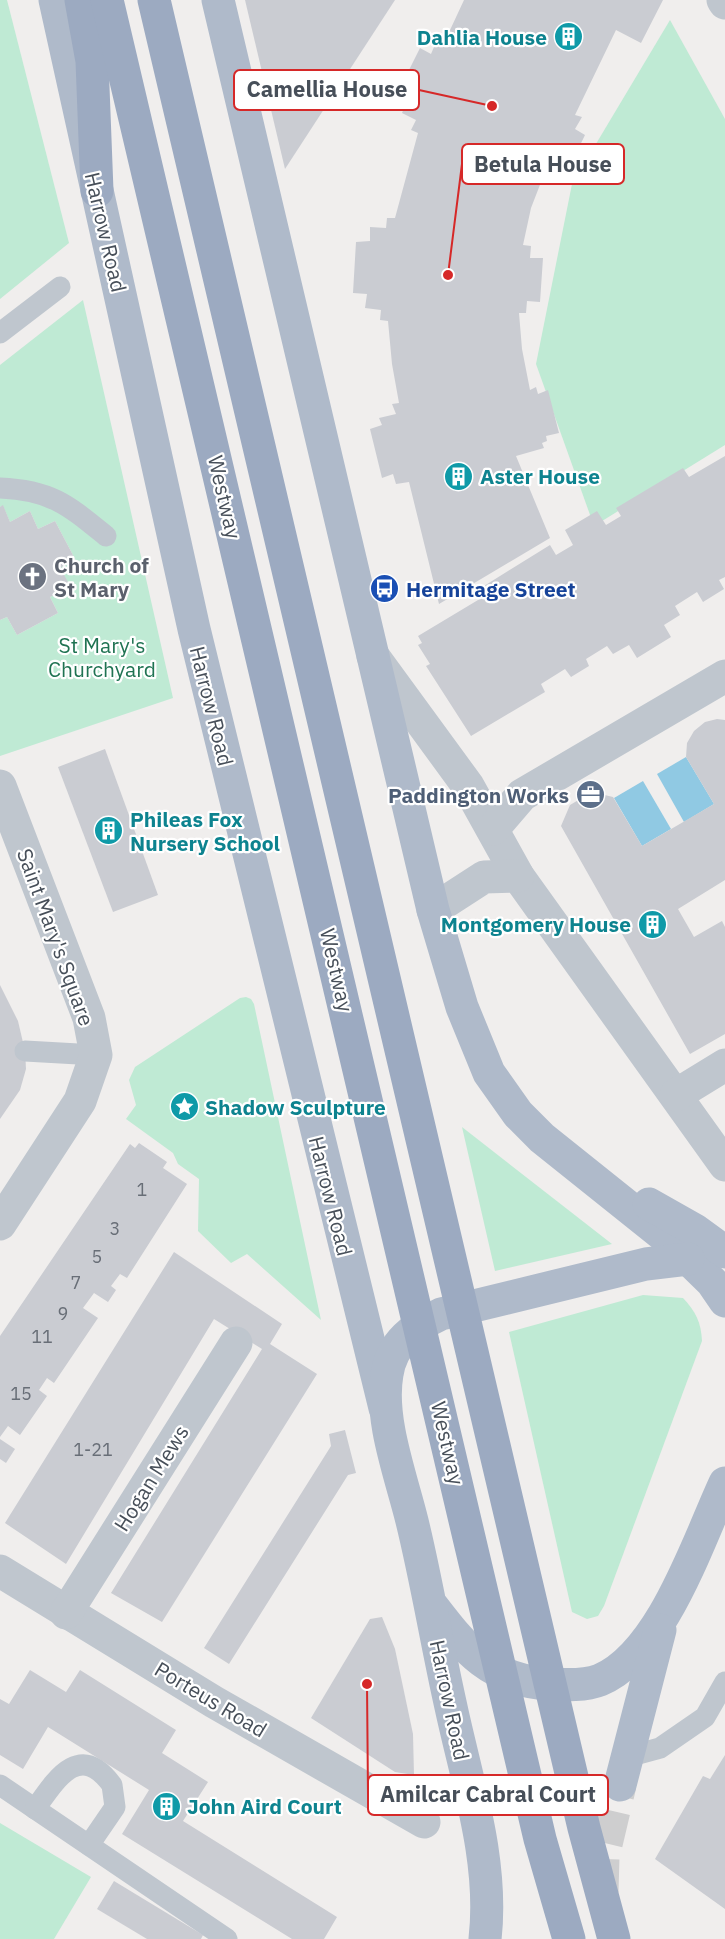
<svg xmlns="http://www.w3.org/2000/svg" width="725" height="1939" font-family="'IBM Plex Sans',sans-serif">
<style>
.green{fill:#bfead4}
.water{fill:#90c9e3}
.building{fill:#caccd2}
.lines{fill:none;stroke-linecap:round;stroke-linejoin:round}
.primary-tunnel{stroke:#cececf;stroke-width:33;stroke-dasharray:33 16;stroke-linecap:butt}
.service{stroke:#bfc6ce;stroke-width:21}
.minor{stroke:#bfc6ce;stroke-width:33}
.primary{stroke:#afbaca;stroke-width:33}
.trunk{stroke:#9caac1;stroke-width:33}
.labels{text-anchor:middle;dominant-baseline:central;stroke-width:4.5;stroke-linejoin:round;paint-order:stroke}
.number-label{font-size:18px;fill:#686e77}
.culture-label{font-size:21px;font-weight:bold;fill:#0d838f;stroke:#fff;text-anchor:start}
.street-label{font-size:21px;fill:#474f59;stroke:#fff}
.worship-label{font-size:21px;font-weight:bold;fill:#5b616d;stroke:#fff;text-anchor:start}
.transit-label{font-size:21px;font-weight:bold;fill:#164399;stroke:#fff;text-anchor:start}
.park-label{font-size:21px;fill:#1f7352;stroke:#fff}
.service-label{font-size:21px;font-weight:bold;fill:#4e5e75;stroke:#fff;text-anchor:end}
.leader{fill:none;stroke:#d62828;stroke-width:2}
.callout-dot{fill:#d62828;stroke:#fff;stroke-width:2}
.callout{fill:#fff;stroke:#d62828;stroke-width:2}
.callout-label{font-size:22px;text-anchor:middle;font-weight:bold;fill:#474f59}
</style>
<rect width="100%" height="100%" fill="#f0eeed"/>
<g class="green">
<path d="M0,0h7l62,243 -69,56z"/>
<path d="M670,20l55,99v326l-131,81 -58,-162 36,-180z"/>
<path d="M83,300l90,398 -173,58v-136l7,-3 10,18 41,-22 -8,-16 20,-10 -10,-19 15,-9 -20,-38 -17,8 -8,-18 -20,11 -7,-16 -3,1v-142z"/>
<path d="M246,997l5,2 3,5 67,316 -74,-66 -16,9 -33,-32 1,-52 -21,-15 -5,-11 -47,-34 10,-14 -7,-25 6,-13 105,-69z"/>
<path d="M462,1127l150,117 -117,27z"/>
<path d="M643,1295l40,3c13,14 18,24 19,43l-98,265 -6,10 -11,3 -15,-7 -63,-280z"/>
<path d="M0,1823l91,54 -37,62h-54z"/>
</g>
<g class="water">
<path d="M686,757l28,47 -30,18 -27,-48z"/>
<path d="M643,781l28,48 -29,17 -28,-48z"/>
</g>
<g class="building">
<path d="M245,0h150l-110,169z"/>
<path d="M464,0h199l-22,43 -25,-13 -41,85 7,2 -7,12 10,6 -19,39 -11,-5 -5,11 -7,-3 -12,31 -8,37 8,1 -1,12h13l-3,44 -13,-1 -1,12h-7l3,36 8,41 6,-3 2,7 10,-4 11,43 -13,3 1,5 -5,2 2,5 -28,8 34,82 -111,66 -30,-122 -13,2 -3,-10 -11,4 -12,-49 12,-4 -3,-7 17,-4 -4,-10 7,-1 -7,-39 -4,-43 -8,-1 1,-10 -16,-2 2,-14 -14,-1 3,-51 14,-1v-14l16,1 1,-10h8l23,-85 -7,-3 5,-10 -14,-7 6,-14 -11,-5 23,-46 11,6 6,-14 7,3z"/>
<path d="M725,456v121l-6,3 5,9 -21,13 -6,-10 -22,14 5,9 -16,10 7,12 -34,21 -8,-13 -16,9 -6,-8 -21,13 3,7 -18,11 -6,-8 -24,15 4,8 -74,44 -45,-70 4,-2 -12,-19 4,-2 -4,-7 70,-42 -4,-8 66,-41 6,10 17,-10 -8,-15 32,-19 9,14 15,-9 -5,-8 67,-40 6,9z"/>
<path d="M3,505l7,17 20,-11 8,18 17,-8 20,38 -15,9 11,19 -21,10 8,16 -41,22 -10,-18 -7,3v-113z"/>
<path d="M717,719l8,1v160l-47,29 16,28 28,-16 3,6v107l-35,20 -129,-228 9,-21 22,-13 21,5 29,49 72,-42 -28,-47 1,-14 7,-12 11,-9z"/>
<path d="M105,749l53,146 -45,17 -55,-145z"/>
<path d="M0,985l18,36 7,30 1,18 -6,21 -20,29z"/>
<path d="M139,1143l28,19 -4,6 24,16 -60,94 -7,-4 -9,12 5,4 -8,12 -14,-9 -11,15 15,10 -44,65 -7,-5 -8,12 8,6 -27,39 -12,-9 -8,11v-101l130,-192 5,4z"/>
<path d="M174,1252l108,72 -12,20 47,30 -155,248 -51,-29 151,-244 -48,-30 -148,245 -61,-41z"/>
<path d="M345,1430l11,43 -8,2 -119,189 -25,-16 127,-202 -2,-12z"/>
<path d="M0,1439l15,10 -9,14 -6,-4z"/>
<path d="M382,1617l13,32 18,85 1,41 -19,-3 -84,-54 59,-99z"/>
<path d="M30,1670l36,22 14,-22 96,60 -14,23 46,29 -25,39 154,96 -13,22h-32l-170,-105 27,-44 -101,-63 -25,42 -23,-14v-56l9,5z"/>
<path d="M725,1755v154l-70,-50 48,-83 7,3z"/>
<path d="M114,1881l89,54 -2,4h-54l-50,-30z"/>
</g>
<g class="lines">
<path class="primary-tunnel" d="M602,1892l1,-35 17,-72"/>
<g class="service">
<path d="M0,333l60,-46"/>
<path d="M0,488c51,2 68,17 106,48"/>
<path d="M25,1051l71,4"/>
<path d="M627,1757l33,-9 45,-31 20,-35"/>
<path d="M0,1785l227,154"/>
<path d="M35,1809c20,-28 44,-69 77,-24l3,22 -26,38"/>
</g>
<g class="minor">
<path d="M723,0l2,3"/>
<path d="M373,656l95,130 50,90 207,289"/>
<path d="M0,786l89,232 7,37 -16,46 -80,123"/>
<path d="M493,829l29,-34 203,-119"/>
<path d="M433,910l51,-33 34,-1"/>
<path d="M676,1095l49,-30"/>
<path d="M0,1571l214,131 210,120"/>
<path d="M66,1613l170,-270"/>
</g>
<g class="primary">
<path d="M55,0l139,629 191,779"/>
<path d="M218,0l215,910 29,97 27,66 29,41 24,24 125,100 45,44 13,19"/>
<path d="M649,1204l46,26 30,22"/>
<path d="M433,1607c33,43 58,74 117,77 16,1 35,2 50,-4 62,-26 98,-139 125,-197"/>
<path d="M620,1785l40,-155"/>
<path d="M485,1939c9,-78 -18,-157 -34,-232 -14,-62 -24,-125 -39,-186 -11,-45 -33,-102 -25,-147 5,-32 27,-47 54,-60l205,-50 42,-5"/>
</g>
<g class="trunk">
<path d="M81,0l11,61 5,130"/>
<path d="M107,0l433,1839 29,100"/>
<path d="M154,0l430,1828 30,111"/>
</g>
</g>
<defs>
<symbol id="building-disc" viewBox="-11 -11 22 22"><circle r="9.5" fill="#0f9aa8" stroke="#fff"/><path d="M-4-6H4V6H1V3H-1V6H-4ZM-2.5-4.3h1.7v1.8h-1.7ZM.8-4.3h1.7v1.8H.8ZM-2.5-1h1.7V.8h-1.7ZM.8-1h1.7V.8H.8Z" fill="#fff"/></symbol>
<symbol id="church-disc" viewBox="-11 -11 22 22"><circle r="9.5" fill="#6b7280" stroke="#fff"/><path d="M-1.2-6h2.4v3.5h3.3v2.4h-3.3V6h-2.4V-.1h-3.3v-2.4h3.3Z" fill="#fff"/></symbol>
<symbol id="bus-disc" viewBox="-11 -11 22 22"><circle r="9.5" fill="#1a4fb4" stroke="#fff"/><path d="M-5-6H5V4H4V6H2V4H-2V6H-4V4H-5ZM-3.5-4V0h7V-4ZM-3.5 1.2v1.5H-2V1.2ZM2 1.2v1.5H3.5V1.2Z" fill="#fff"/></symbol>
<symbol id="office-disc" viewBox="-11 -11 22 22"><circle r="9.5" fill="#5c6f8a" stroke="#fff"/><path d="M-6-3h4V-5.5h4V-3h4V5H-6ZM-1-4.5V-3h2v-1.5ZM-6 0V1H6V0Z" fill="#fff"/></symbol>
<symbol id="sight-disc" viewBox="-11 -11 22 22"><circle r="9.5" fill="#0f9aa8" stroke="#fff"/><path d="M0-6L1.8-2.2L6-1.7L2.9 1.2L3.7 5.4L0 3.3L-3.7 5.4L-2.9 1.2L-6-1.7L-1.8-2.2Z" fill="#fff"/></symbol>
</defs>
<g fill-rule="evenodd">
<use href="#building-disc" x="552" y="20" width="33" height="33"/>
<use href="#building-disc" x="442" y="460" width="33" height="33"/>
<use href="#church-disc" x="16" y="560" width="33" height="33"/>
<use href="#bus-disc" x="368" y="572" width="33" height="33"/>
<use href="#office-disc" x="574" y="778" width="33" height="33"/>
<use href="#building-disc" x="92" y="814" width="33" height="33"/>
<use href="#building-disc" x="636" y="908" width="33" height="33"/>
<use href="#sight-disc" x="168" y="1090" width="33" height="33"/>
<use href="#building-disc" x="150" y="1790" width="33" height="33"/>
</g>
<g class="labels">
<g class="number-label">
<text x="142" y="1189">1</text>
<text x="115" y="1228">3</text>
<text x="97" y="1256">5</text>
<text x="76" y="1282">7</text>
<text x="63" y="1313">9</text>
<text x="42" y="1336">11</text>
<text x="21" y="1393">15</text>
<text x="93" y="1449">1-21</text>
</g>
<g class="culture-label">
<text x="547" y="37" text-anchor="end">Dahlia House</text>
<text x="480" y="476">Aster House</text>
<text x="130" y="819">Phileas Fox<tspan x="130" dy="24">Nursery School</tspan></text>
<text x="631" y="924" text-anchor="end">Montgomery House</text>
<text x="205" y="1107">Shadow Sculpture</text>
<text x="187" y="1806">John Aird Court</text>
</g>
<g class="street-label">
<text transform="translate(106 232) rotate(77)">Harrow Road</text>
<text transform="translate(225 497) rotate(77)">Westway</text>
<text transform="translate(212 706) rotate(76)">Harrow Road</text>
<text transform="translate(56 937) rotate(70)">Saint Mary's Square</text>
<text transform="translate(337 970) rotate(77)">Westway</text>
<text transform="translate(331 1196) rotate(76)">Harrow Road</text>
<text transform="translate(448 1443) rotate(77)">Westway</text>
<text transform="translate(151 1478) rotate(-58)">Hogan Mews</text>
<text transform="translate(211 1699) rotate(31)">Porteus Road</text>
<text transform="translate(450 1700) rotate(78)">Harrow Road</text>
</g>
<g class="worship-label">
<text x="54" y="565">Church of<tspan x="54" dy="24">St Mary</tspan></text>
</g>
<g class="transit-label">
<text x="406" y="589">Hermitage Street</text>
</g>
<g class="park-label">
<text x="102" y="645">St Mary's<tspan x="102" dy="24">Churchyard</tspan></text>
</g>
<g class="service-label">
<text x="569" y="795">Paddington Works</text>
</g>
</g>
<path class="leader" d="M492 106L419 90M448 275L462 164M367 1684L368 1795"/>
<g class="callout-dot">
<circle cx="492" cy="106" r="6"/>
<circle cx="448" cy="275" r="6"/>
<circle cx="367" cy="1684" r="6"/>
</g>
<g class="callout">
<rect x="234" y="70" width="185" height="40" rx="6"/>
<rect x="462" y="144" width="162" height="40" rx="6"/>
<rect x="368" y="1775" width="240" height="40" rx="6"/>
</g>
<g class="callout-label">
<text x="327" y="97">Camellia House</text>
<text x="543" y="172">Betula House</text>
<text x="488" y="1802">Amilcar Cabral Court</text>
</g>
</svg>
